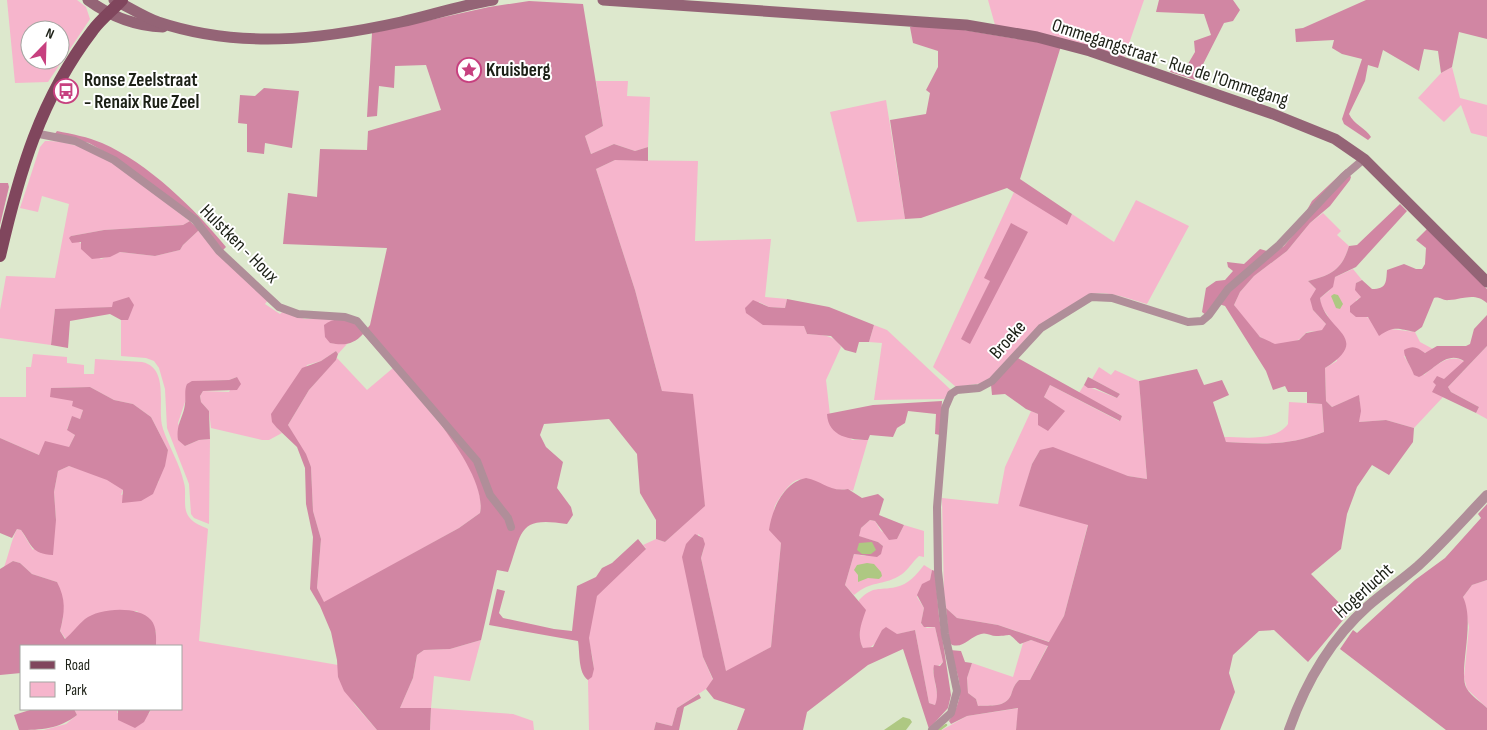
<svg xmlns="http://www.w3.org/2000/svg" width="1487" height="730" font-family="'Sofia Sans Condensed',sans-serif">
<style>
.green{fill:#f6b5cc;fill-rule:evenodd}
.forest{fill:#d186a3}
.water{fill:#aec882}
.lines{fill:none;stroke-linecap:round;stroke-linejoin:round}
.stream{stroke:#aec882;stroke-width:2.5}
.minor{stroke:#b08e99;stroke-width:8}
.tertiary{stroke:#b08e99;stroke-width:10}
.secondary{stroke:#946476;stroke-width:11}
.primary{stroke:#80465d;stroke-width:12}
.labels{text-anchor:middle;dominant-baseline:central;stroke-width:4;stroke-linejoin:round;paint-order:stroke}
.street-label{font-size:19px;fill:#1c2016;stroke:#fff}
.poi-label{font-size:19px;font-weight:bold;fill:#1c2016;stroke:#fff;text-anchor:start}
</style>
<rect width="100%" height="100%" fill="#dde8cd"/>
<g class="green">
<path d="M7,0h70l9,7 4,12 -42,63 -33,1zM30,30h30v30h-30z"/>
<path d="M988,0h156l-20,58 -129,-33z"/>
<path d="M1452,67l8,31 27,7v32l-16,-4 -10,-28 -17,17 -26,-24 23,-25z"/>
<path d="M596,81h32l-1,15 23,1 -2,50 -13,4 -21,-7 -23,10 -6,-18 18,-10z"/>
<path d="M886,100l19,119 -48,3 -27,-110z"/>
<path d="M45,141c52,-2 105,50 145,80l-7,4 -79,5 -33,6 30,23 19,-7 35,4 25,-6 3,-5 16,-15 21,26 48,44 -3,4 15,10 2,-2 23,7h30l-5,24 17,1 -9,10 -2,-3 -15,10 -14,4 -30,63 5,5 -13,7h-7l-51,-12 -2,-17 -8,-9 -1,-6 3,-5 26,1 8,-15 -8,3 -31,1 -12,18 -8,24 7,23 14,-6 11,-1 -1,85 -15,-6 -3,-4 -2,-30 -22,-56 -2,-39 -6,-21 -5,-7 -8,-3 -25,-2v-36h7l-15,-13 -58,3 -4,35 -51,-7v-28l6,-34 49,2 14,-74 -27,-8 -4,16 -18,-4 20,-61z"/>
<path d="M615,160l83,1 -3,80 76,-2 -6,58 22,2 -2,9 -16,-1 -10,-5 4,23h41l3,9c14,1 27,0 34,13l-15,33 4,35 -3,-1 25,26h16l-15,51c-6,-3 -12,0 -19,-2 -12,-2 -24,-13 -37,-9 -8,3 -18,18 -22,26 -3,8 1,31 6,37l-10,104 -45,25 -25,-114c3,-10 6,-17 -3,-24l5,123 10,23 -7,9 -29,19 -5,18 -16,-4 -2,8h-65l-1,-50c11,-9 2,-28 1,-40 -1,-12 3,-31 7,-42 8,-16 37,-37 50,-50l-3,-3 13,-6 9,3 40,-37 -43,-114 -27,-101 -39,-121z"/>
<path d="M1014,192l53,32 5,-10 42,28 22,-42 53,26 -42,78c-18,-5 -40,-15 -59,-9l-48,30 -49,52 -8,6 -27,4 -23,-20zM1028,232l-66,107 29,-59 -6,-2z"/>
<path d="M1323,213l18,18 -4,4 12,11c-7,24 -18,29 -41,35l8,8 -3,21 13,14 -3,6c-5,2 -11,1 -16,2 -3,2 -5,6 -9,8 -30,16 -49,-13 -64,-35l6,-13 14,-16 33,-25 23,-28z"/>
<path d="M1353,269l9,11 -6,3 6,14 -6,3 4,15c11,2 20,12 31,14 8,1 16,2 24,3l5,10 13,7 -4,3 -25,4 8,13 12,6c11,-9 26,-23 41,-13l-28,23 -4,7 10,5 -29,31 -28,-8 -27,2 1,-22h-12l-16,7 -6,-6 -1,-33 12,-7 -9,-45 -7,-10 -1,-8 9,-7 6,-14z"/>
<path d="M874,325l13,5 64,60 -7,9 -70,1 8,-57 -13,-1z"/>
<path d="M1487,346v73l-11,-6 3,-6 -28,-15 -3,-5z"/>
<path d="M33,354l34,3v6l17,2v9h10l1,-15 47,3c29,6 14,48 21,67 6,18 17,35 21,54 3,10 -2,25 5,34 4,6 13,9 19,12l-9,112 139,24v12l17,28 22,25h-333l22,-6 11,-9 -3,-6h44l-1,4 32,1 2,-5h30v-63h-25v-14l-19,-21c-40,0 -42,-1 -71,28l-6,-8 3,-13 -6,-36 -25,-8 -12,-11 -7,-2 -9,6c5,-13 7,-26 13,-38l4,1 12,20 23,-30 -2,-28 4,-21 11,-5c17,6 42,10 54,24l-2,5 37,-12 10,-33 -17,-33 -18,-13 -19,-4 -24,-13 -39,1 22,13 10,9 -3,9 -8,-2 -5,12 8,6 -6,12 -30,8 -39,-17v-41h26v-30h5z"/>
<path d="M337,358l30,32 26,-22c26,32 96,102 87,145l-21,15 -135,75 -7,-15 4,-49 -8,-28 -2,-44 -23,-42 21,-35z"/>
<path d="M1099,367l12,8 4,-5 24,11 8,98 -19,-3 -88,-26 -8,14 -12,42 68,18 -24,92 -14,26 -52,-17 -41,-7 -11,-10 -2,-14 -2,-96 56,6 7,-37 26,-56 7,3 26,-3 -20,-14 6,-12 69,36 3,-5 -43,-23 5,-8 33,13 3,-4 -28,-15z"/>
<path d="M1289,402l33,2 2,28c-37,14 -59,12 -98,10l-2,-5c20,0 51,5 64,-13z"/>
<path d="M870,520l5,1 6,10 16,8 7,-14 20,6v26l-5,-1c-7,6 -12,16 -20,20 -17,10 -27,4 -45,19l-9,-10 9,-31 11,2 18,-10 -5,-4 -20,-6 3,-8z"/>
<path d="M924,565l8,5 -2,10 -13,17 7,11 -3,16 6,4 8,-1 8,35 -10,8 5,30 -3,5 -6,-2 -14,-73c-10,3 -30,5 -38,12 -6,4 -6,7 -14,6l-3,-6 -1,-42c15,-15 19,-9 37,-13 12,-2 21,-13 28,-22z"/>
<path d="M1487,580v128l-20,-19 -3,-12 5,-50 -6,-30 9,-12z"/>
<path d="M481,640l-11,41 -36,-5 -3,32 82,6 20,7 1,9h-104l1,-22h-31l13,-30 4,-23 7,-5 26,-1z"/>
<path d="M1031,640l17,5 -18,35h-11c-5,5 -6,9 -8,15 -6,13 -20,10 -33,11l-2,-7 -8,-6 -1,-15 5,-15 41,14 10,-34z"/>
<path d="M1019,708l-3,22h-74l25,-14z"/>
</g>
<g class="forest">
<path d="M1159,0h74l7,10 -7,11 -9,2 -29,57 -25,-8 2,-6 13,3 10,-17 -1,-11 17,-6 -7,-21 -48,-2z"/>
<path d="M1366,0h121v39l-28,-7 -7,35 -11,6 -3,-22 -14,-2 -5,22 -36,-21 -5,18 -10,-3 -3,16 -16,33c5,11 17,14 22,23l-3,3 -24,-16 -2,-5 20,-60 -20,-5 -10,-6 2,-8 -38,2 -1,-13 8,-1z"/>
<path d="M529,1l54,3 20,122 -18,10 6,18 23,-10 21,7 13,-4v14l-33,-1 -19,9 39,121 27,101 31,3 12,112 -40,36 -9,-3v-19l-16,-27 -3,-39 -28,-35 -65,5 -4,11 6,12 17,15 -6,26 14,19 2,8 -6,9c-50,-8 -44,7 -59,48l-11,-2 -16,70 -31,9 -26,1 -7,5 -4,23 -13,30h31l-1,22h-53l-33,-39 -6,-14 -1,-17 -6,-28 -11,-26 -10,-17 3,-52 -7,-33 -1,-36 -8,-21 -20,-19 -5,-6 -1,-8 31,-46 19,-7 15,-10 2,3 -2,6 -27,30 -21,35 18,29 5,13 2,44 8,28 -4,49 7,14 135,-74 21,-15c10,-47 -86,-143 -117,-179 -9,10 -18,12 -33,9l-5,-6 -1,-12c14,-11 29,-3 42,5l4,-5 17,-77 -104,-4 5,-51 29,4 3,-48 47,1 1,-19 73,-21 -15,-45 -31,1 -1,22 -15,-2 -2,30 -10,1 5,-84 117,-26z"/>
<path d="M928,24l133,22 -41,133 52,35 -5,11 -60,-37 -86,30 -16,1 -15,-99 36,-6 4,-21 -4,-3 12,-23v-16l-25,-8 -3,-16z"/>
<path d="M264,88l35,3 -7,57 -27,-5 -1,11 -17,-2v-28l-9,-1 2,-28 15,1z"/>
<path d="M57,131c15,3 31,6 45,12 46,20 93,66 124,104l-3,3 -29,-34 -75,-56 -30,-17 -35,-8z"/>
<path d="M1346,169l5,8 -1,3 -20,26 -20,17 -23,28 -33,25 -14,16 -6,13 26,32 15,7 24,-4 7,-7 16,-3 4,-6 -13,-14 -3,-11 6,-10 -8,-8c23,-6 34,-11 41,-35l8,-1 43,-41 7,7 -51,56 -21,10 -2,10 -13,11c4,33 54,39 5,70l1,33 6,6 27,-12 2,16 -2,11 27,-2 28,8 -1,14 -24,33 -17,-10 -15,22 -10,27 -6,35 -30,25 38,39 -41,49 -34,-32 -15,1 -26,24 -4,18 6,19 -15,38h-204l2,-22 -51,8 -16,8 -2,-3c18,-27 10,-42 1,-71l11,1 4,11 7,1 -5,15 1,15 8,6 2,7c13,-1 27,2 33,-11 2,-6 3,-10 8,-15h11l18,-34 -17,-6 -11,4c-15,-13 -5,-8 -24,-8 -5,0 -10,-4 -15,-2 -12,3 -16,14 -29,11l-3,-4 -3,-33 11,10 41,7 51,17 15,-26 24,-91 -69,-19 13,-42 8,-14 13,-3 75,29 19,3 -8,-98 58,-12 7,16 18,-5 7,15 -16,7 13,40c39,2 61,4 98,-10l-2,-28 -15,-1v-11h-19l-3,-6 -12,4 -7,-19 -41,-65 -9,-3 -10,12 -4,-3 4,-24 10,-7 9,-1 8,-9 -5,-4 -1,-5 17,2 16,-15 14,4 10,-7 27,-32 -4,-4 5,-9z"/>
<path d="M0,183h8l1,4 -9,38z"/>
<path d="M190,221l9,9 -16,15 -3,5 -25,6 -35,-4 -10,5 -18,2 -11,-10v-7l-9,1 -3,-5 2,-2 33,-6 79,-5z"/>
<path d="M1011,223l17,9 -58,112 -9,-5 29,-58 -6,-3z"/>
<path d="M1427,229l60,60v14c-12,-11 -24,-4 -38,-3 -7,1 -9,-4 -15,-2l-12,29 -7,5c-17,-3 -20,-7 -36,4l-11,-19h-12l-6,-5v-6l11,-9 -6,-7 1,-7 6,-3 10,9c15,0 14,-7 15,-19l17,-6 12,5h6l3,-5 1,-16 -10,-8z"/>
<path d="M129,297l5,8 -6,15h-7l-11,-6 -40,7 -2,27 -17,-3 4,-36 57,-2 1,-5z"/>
<path d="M787,299l42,8 45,18 -5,17h-10l-3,11 -11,-3 -14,-14 -24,-2 -3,-8 -41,-1 -17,-12 -1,-5 8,-8 16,7 16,1z"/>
<path d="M1487,315v31l-39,41 3,5 28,15 -3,6 -44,-21 4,-7 -3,-3 4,-6 7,3 20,-18c-18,-11 -30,10 -45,16l-5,-2c-3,-9 -10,-17 -10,-25 9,-5 13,-3 21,3l12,-7h29l4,-2 4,-15z"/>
<path d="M1016,357l106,59 -2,5 -70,-36 -6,12 21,14 -17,20 -10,-6v-11l-12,-5 -21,-15 -13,1 -1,-10z"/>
<path d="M237,377l4,7 -4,6 -34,1 -3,5 1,6 8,9 1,28 -11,1 -14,6 -7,-6c-2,-17 5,-21 7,-36 1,-7 -1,-14 2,-20l5,-3 37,-1z"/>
<path d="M1088,377l4,2 28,15 -3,4 -22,-10h-7l-4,-3z"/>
<path d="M90,387l24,13 19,4 18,13 17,33 -3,16 -12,28 -12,7 -19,2 1,-13 -16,-10 -38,-14 -11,5 -4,21 2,28 -3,35c-22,-1 -21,-10 -32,-25l-4,-1 -5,9 -12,-5v-95l39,17 6,-14 24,6 6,-12 -8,-5 5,-14 8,3 3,-9 -11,-4 1,-5 -23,-4 1,-9z"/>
<path d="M942,401l-2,34 -5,-1 1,-20 -28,-3 -3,12 -8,5 -4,9 -23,-2 -2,5c-17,0 -40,-3 -41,-26l46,-9z"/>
<path d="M806,478c17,3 22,14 42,11l14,9 16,-4 6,5 -5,16 25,10 -7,14 -8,1 -14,-19 -5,-1 -9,8 -2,8 19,6 5,4 -2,8 -4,3 -23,-3 -9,31 21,25c-4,12 -10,25 -3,38l10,-1 9,-17 4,-3 11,7 18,-4 14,73 6,2c6,-14 -4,-27 -1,-40l6,1 3,-4 -8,-35h-11l-3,-4 3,-15 -7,-13 5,-11 8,-4 2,-10 3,1 4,45 12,79 -3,13 -19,21 -26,-80 -35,16 -61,47 -4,18h-66l8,-21 -31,-10 -8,-10 7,-10 -10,-22 -21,-100 4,-13 9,-10 8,4 2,6 -4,14 25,113 45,-24 10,-104 -12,-13c3,-21 15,-48 37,-52z"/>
<path d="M1487,504v76l-15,5 -9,12c13,27 -6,76 4,92 4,7 14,13 20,19v22h-41l-106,-81 13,-19 4,3 58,-53 30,-22 36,-40 -3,-4z"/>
<path d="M638,539l8,10 -49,47 -8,42 5,31 -2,8 -4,3c-10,-7 -8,-27 -10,-39l-89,-16 8,-36 8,2 -6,22 4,5 51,11 18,2 5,-45 19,-9 6,-9 10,-5z"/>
<path d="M13,561l7,2 12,11 25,8c9,17 8,30 3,49l5,8c7,-6 13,-14 20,-20 14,-11 53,-14 66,1 6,7 5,18 5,26h-135v27l-21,2v-106z"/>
<path d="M699,694l2,4 -17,9 -5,23h-25l2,-8 16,4 5,-18z"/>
<path d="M33,709h41l3,6c-18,14 -36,15 -58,15l-5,-15z"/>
<path d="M118,709h33l-7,13 -9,6 -17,-8z"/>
</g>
<g class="water">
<path d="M1334,294l4,1 5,9 -3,5 -4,-1 -5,-12z"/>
<path d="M872,542l4,8 -5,4h-9l-5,-4 2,-7z"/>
<path d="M867,563l7,1 7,8 1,4 -3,3 -11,-1 -10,4v-7l-4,-5 3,-5z"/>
<path d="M903,717l7,2 2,3 -6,8h-22z"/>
</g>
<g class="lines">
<path class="stream" d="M939,730l7,-5"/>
<g class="minor">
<path d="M34,133l41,8 39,19 81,60 24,31 60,56 19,7 47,3 12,4 120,140 13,34 18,23 3,9"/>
<path d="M932,730l19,-17 6,-22 -12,-57 -7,-63 -1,-64 8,-99 6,-14 6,-4 22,-2 13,-7 49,-53 50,-31 21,1 76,24 14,-1 7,-6 19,-26 51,-44 65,-69 20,-17"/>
</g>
<path class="tertiary" d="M1289,730c16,-46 42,-91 79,-124 16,-14 34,-26 50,-40 24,-22 46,-47 69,-71"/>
<g class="secondary">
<path d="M88,0c22,16 48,26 75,27"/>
<path d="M114,0c15,7 28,16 44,22 81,27 161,18 243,0 31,-7 61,-17 92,-22"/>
<path d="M603,0l363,25 71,12 53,14 183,63 62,25 29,20 123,123"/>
</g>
<path class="primary" d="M0,256c19,-83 40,-157 93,-226 8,-11 20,-20 29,-30"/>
</g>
<defs>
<symbol id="sight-ring" viewBox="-11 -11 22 22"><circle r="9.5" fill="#fff" stroke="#c7407f" stroke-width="1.5"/><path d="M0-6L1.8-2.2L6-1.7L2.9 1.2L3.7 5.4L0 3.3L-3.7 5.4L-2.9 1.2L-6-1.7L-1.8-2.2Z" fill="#c7407f"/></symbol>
<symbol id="bus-ring" viewBox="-11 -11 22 22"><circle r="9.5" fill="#fff" stroke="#c7407f" stroke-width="1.5"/><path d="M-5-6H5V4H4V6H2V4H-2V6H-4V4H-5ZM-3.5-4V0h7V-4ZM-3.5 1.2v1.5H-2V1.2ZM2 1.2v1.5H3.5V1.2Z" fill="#c7407f"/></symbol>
</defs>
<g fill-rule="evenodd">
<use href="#sight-ring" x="455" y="56" width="28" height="28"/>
<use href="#bus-ring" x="52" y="77" width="28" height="28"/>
</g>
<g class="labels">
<g class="street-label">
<text transform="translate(1170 63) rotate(18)">Ommegangstraat - Rue de l'Ommegang</text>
<text transform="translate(239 244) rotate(45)">Hulstken - Houx</text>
<text transform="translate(1008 340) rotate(-48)">Broeke</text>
<text transform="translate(1364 591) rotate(-42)">Hogerlucht</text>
</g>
<g class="poi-label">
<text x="486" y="70">Kruisberg</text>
<text x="84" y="80">Ronse Zeelstraat<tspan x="84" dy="22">- Renaix Rue Zeel</tspan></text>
</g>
</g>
<rect x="20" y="645" width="162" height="65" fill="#ffffff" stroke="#a4a6a2"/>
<rect x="30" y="661" width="25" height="8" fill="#80465d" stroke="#a4a6a2"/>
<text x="65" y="670" font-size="15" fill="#1c2016">Road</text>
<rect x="30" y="682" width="25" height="15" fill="#f6b5cc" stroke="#a4a6a2"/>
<text x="65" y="695" font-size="15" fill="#1c2016">Park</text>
<g transform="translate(45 45) rotate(23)"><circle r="24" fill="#ffffff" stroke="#a4a6a2"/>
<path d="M0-4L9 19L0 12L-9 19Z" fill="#c7407f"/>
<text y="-8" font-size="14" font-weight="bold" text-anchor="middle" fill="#1c2016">N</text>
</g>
</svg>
